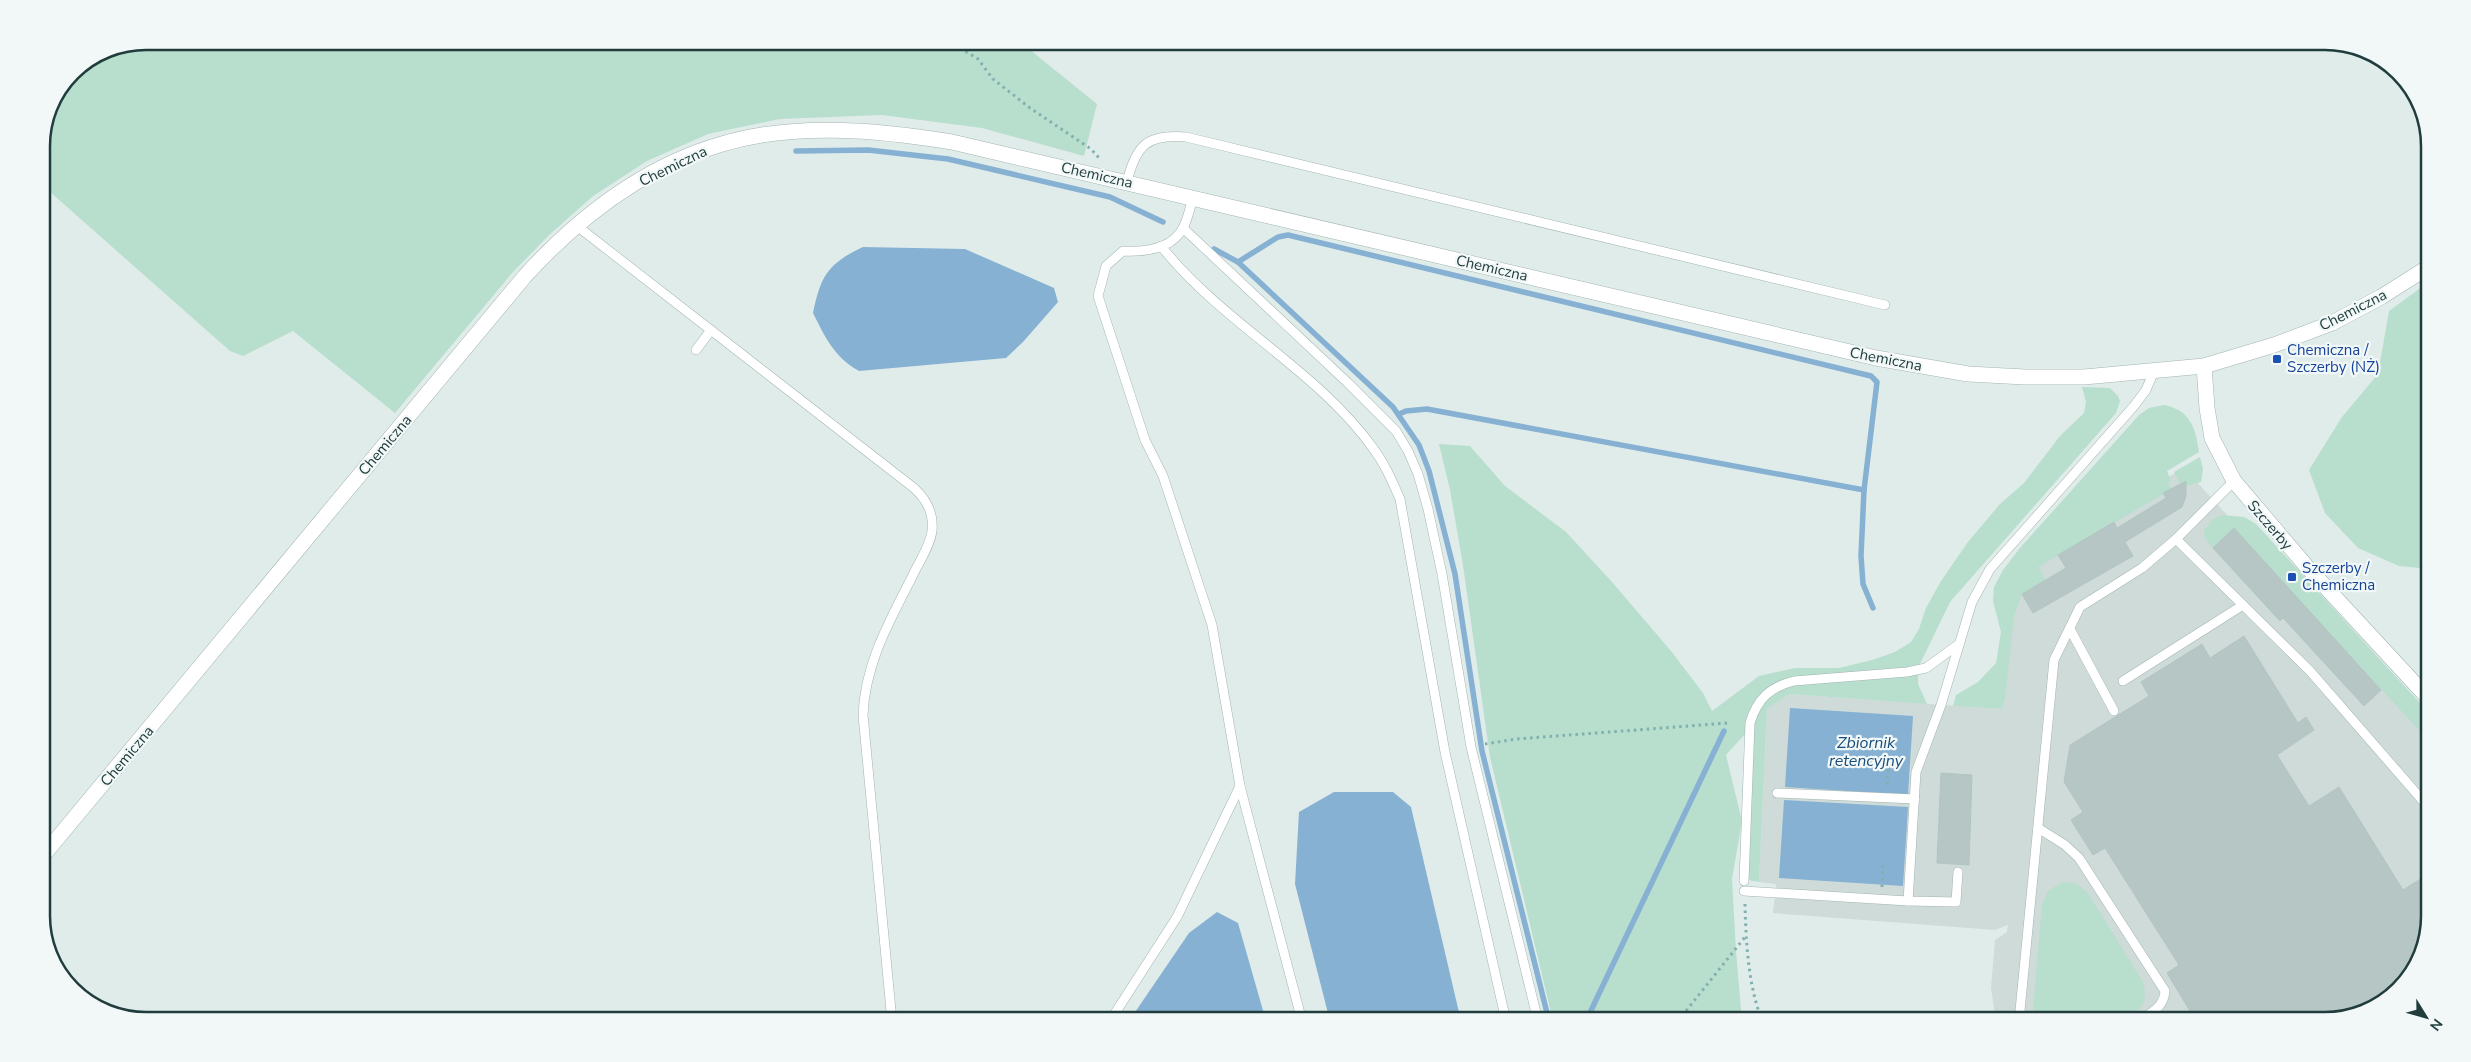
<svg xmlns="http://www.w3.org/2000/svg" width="2471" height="1062" font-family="'Nunito Sans',sans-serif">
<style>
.built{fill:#cedbd9}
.green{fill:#b8decd}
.water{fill:#86b1d3}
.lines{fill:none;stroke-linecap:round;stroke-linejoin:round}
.stream{stroke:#86b1d3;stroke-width:5.5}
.building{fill:#b6c6c4;stroke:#b3c5c3}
.service-casing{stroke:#a3b4b3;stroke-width:10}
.minor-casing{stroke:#a3b4b3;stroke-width:16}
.tertiary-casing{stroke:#a3b4b3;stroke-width:16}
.path{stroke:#80b0af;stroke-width:3;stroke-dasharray:2.5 4;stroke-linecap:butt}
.service{stroke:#fff;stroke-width:9}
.minor{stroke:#fff;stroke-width:15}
.tertiary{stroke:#fff;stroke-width:15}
.transit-dot{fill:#1a4fb4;stroke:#f1f8f7;stroke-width:2}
.labels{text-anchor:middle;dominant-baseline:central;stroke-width:4.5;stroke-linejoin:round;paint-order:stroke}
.street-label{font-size:15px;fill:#203c3d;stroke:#f1f8f7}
.transit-label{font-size:15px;fill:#164399;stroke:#f1f8f7;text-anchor:start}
.water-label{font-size:16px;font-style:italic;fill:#194e7a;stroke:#f1f8f7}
.rim{fill:none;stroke:#203c3d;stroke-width:2.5}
</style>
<rect width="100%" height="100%" fill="#e0ecea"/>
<path class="built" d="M2184,468l246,268v180l-8,40 -39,47 -58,18h-329l-5,-33 4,-48 12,-8 1,-7 -13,5 -222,-17 3,-29 -17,-2 8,-173 22,-15 212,15 10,-96 34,-65z"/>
<g class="green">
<path d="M146,41h873l78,63 -13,52 -102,-28 -100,-13 -102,4 -72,15 -61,27 -54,35 -44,39 -37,38 -117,140 -102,-82 -50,25 -13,-5 -189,-167v-44l8,-34 23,-34 34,-23z"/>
<path d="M2430,281v288l-31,-3 -41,-18 -33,-35 -16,-43 33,-53 36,-43 11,-63z"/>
<path d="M2082,387l28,1 8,8 2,5 -4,12 -166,189 -32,66v16l9,20 -138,-10 -22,15 -8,173 -11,-2 6,-138 -5,-10 -4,2 -19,21 16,66 -10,58 4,72 5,59 3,11h-191l-63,-264 -27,-192 -13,-75 -11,-46 31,2 35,40 61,46 46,50 59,69 32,42 9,18 47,-35 36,-8h44l33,-8 23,-8 16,-10 8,-13 7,-21 15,-27 27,-39 32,-38 24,-21 36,-47 24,-23 2,-11z"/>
<path d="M2164,405c26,5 32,23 35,47l-32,19 4,10 -3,2 4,6 -134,78 8,13 -24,14 -8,22 -9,83 -3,10 -49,-3 3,-11 22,-13 18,-19 5,-31 -8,-31 1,-14 9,-17 17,-22 119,-133 10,-7z"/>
<path d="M2200,457l3,12 -2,13 -16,4 -2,-4 -3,2 -6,-12z"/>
<path d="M2222,515l22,2 12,7 174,190v28l-197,-213 -20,19 -8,-10 -1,-7 9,-12z"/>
<path d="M2063,882l13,2 12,9 56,91 1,14 -4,9 -18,14h-89l-1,-10 9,-107 6,-13z"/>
</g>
<g class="water">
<path d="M863,247l102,2 89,39 4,14 -35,40 -17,16 -147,13c-25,-14 -34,-34 -46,-58 8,-37 14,-49 50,-66z"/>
<path d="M1790,708l123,8 -5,79 -123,-8z"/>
<path d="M1334,792h59l18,15 50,214h-131l-35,-137 4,-72z"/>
<path d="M1784,800l124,7 -5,79 -124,-8z"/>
<path d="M1217,912l21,11 28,98h-137l60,-88z"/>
</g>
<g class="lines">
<g class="stream">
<path d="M796,151l72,-1 80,9 162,38 53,25"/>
<path d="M1214,249l24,13 155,145 26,38 10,26 26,103 27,177 67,270"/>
<path d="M1238,262l40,-25 10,-2 583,141 6,6 -13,108 -3,66 2,28 10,24"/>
<path d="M1399,414l7,-3 21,-2 437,81"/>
<path d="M1586,1021l138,-290"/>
</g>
</g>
<g class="building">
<path d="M2186,481v15l-4,11 -57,35 8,14 -100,57 -11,-19 44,-26 -8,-13 56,-33 3,6 49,-30 -3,-5z"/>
<path d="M2234,528l147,162 -17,16 -81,-88 -3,3 -67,-73z"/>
<path d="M2244,636l54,87 8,-6 8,13 -37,25 32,51 30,-19 64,103 27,-17v43l-8,40 -39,47 -58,18h-129l-29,-48 12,-8 -74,-117 -12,7 -22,-35 12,-8 -19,-30 6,-37 79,-49 -8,-14 61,-38 8,14z"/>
<path d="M1941,773l31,2 -3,90 -32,-2z"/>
</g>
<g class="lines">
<defs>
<g id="service">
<path d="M1127,182c9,-37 20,-48 59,-45l699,168"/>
<path d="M1193,198c-3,9 -5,21 -10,30 -11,21 -39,24 -60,23l-17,15 -8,30 47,144 18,36 49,149 28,161 62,235"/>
<path d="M577,226l337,262c13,12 20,25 18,43 -2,16 -14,32 -20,46 -23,45 -47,87 -49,138l29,306"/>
<path d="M1183,228l165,155 48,48 12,20 10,23 10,35 14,65 29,173 67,274"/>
<path d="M1161,246c61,77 155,123 212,202 12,16 19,33 27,51l45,253 61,269"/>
<path d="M696,350l15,-20"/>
<path d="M2176,539l134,132 120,138"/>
<path d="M2070,629l44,82"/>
<path d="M2123,681l120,-76"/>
<path d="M1777,793l138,6"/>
<path d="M2038,828l27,17 14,13 86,133c-1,16 -13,21 -26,30"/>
<path d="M1958,872l-2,30 -48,-1 8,-129 25,-67 31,-103 18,-33 144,-163 12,-16 8,-19"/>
<path d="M1744,881l6,-158c7,-24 20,-36 44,-42l113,-9 19,-4 33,-24"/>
<path d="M1744,891l164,10"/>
<path d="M1110,1021l67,-104 63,-131"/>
<path d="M2019,1021l35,-361 26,-53 62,-39 34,-29 58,-58"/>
</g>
<path id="minor" d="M2204,366l3,42 5,30 22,43 73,86 123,133"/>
<path id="tertiary" d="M41,858l484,-582c53,-58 120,-110 197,-132 73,-22 156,-14 230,-2l924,216 92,16 57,3h59l120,-11 70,-21 58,-22 49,-26 49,-31"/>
</defs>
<use href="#service" class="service-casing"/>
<use href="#minor" class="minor-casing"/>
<use href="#tertiary" class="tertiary-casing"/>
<g class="path">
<path d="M949,41l29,18 15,20 37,29 61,41 8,9"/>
<path d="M1485,744l32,-5 211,-16"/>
<path d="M1887,785l1,-16"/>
<path d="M1882,887l1,-27"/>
<path d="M1745,904c1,39 3,80 17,117"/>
<path d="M1678,1021l67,-84"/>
</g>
<use href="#service" class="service"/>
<use href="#minor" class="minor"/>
<use href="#tertiary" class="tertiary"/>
</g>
<g class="transit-dot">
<rect x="2272" y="354" width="10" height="10" rx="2.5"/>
<rect x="2287" y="572" width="10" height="10" rx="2.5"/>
</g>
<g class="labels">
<g class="street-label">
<text transform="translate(673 166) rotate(-26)">Chemiczna</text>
<text transform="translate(1097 175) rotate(13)">Chemiczna</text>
<text transform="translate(1492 268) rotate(13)">Chemiczna</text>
<text transform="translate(2353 310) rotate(-27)">Chemiczna</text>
<text transform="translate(1886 359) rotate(11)">Chemiczna</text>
<text transform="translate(385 445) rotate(-50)">Chemiczna</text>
<text transform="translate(2270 525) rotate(49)">Szczerby</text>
<text transform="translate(127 756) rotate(-50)">Chemiczna</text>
</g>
<g class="transit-label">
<text x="2287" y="350">Chemiczna /<tspan x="2287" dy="17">Szczerby (NŻ)</tspan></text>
<text x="2302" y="568">Szczerby /<tspan x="2302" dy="17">Chemiczna</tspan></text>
</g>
<g class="water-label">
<text x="1866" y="743">Zbiornik<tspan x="1866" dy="18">retencyjny</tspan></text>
</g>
</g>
<path d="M0 0H2471V1062H0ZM146 50H2325A96 96 0 0 1 2421 146V916A96 96 0 0 1 2325 1012H146A96 96 0 0 1 50 916V146A96 96 0 0 1 146 50Z" fill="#f1f8f7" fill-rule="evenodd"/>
<path class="rim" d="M146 50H2325A96 96 0 0 1 2421 146V916A96 96 0 0 1 2325 1012H146A96 96 0 0 1 50 916V146A96 96 0 0 1 146 50Z"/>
<g transform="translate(2426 1017) rotate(127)" stroke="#f1f8f7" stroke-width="4" paint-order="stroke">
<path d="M0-4L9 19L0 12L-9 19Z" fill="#203c3d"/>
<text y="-8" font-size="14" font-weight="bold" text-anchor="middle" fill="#203c3d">N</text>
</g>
</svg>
